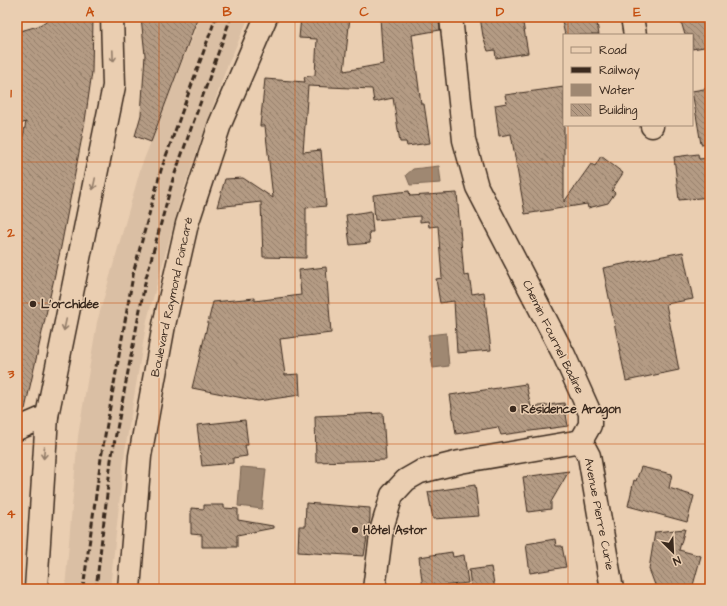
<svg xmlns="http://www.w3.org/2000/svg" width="727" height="606" font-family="'Architects Daughter',sans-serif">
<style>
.built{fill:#dabfa4}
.water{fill:#9f8872;stroke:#776250}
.building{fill:url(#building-back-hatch);stroke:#3b2a1e}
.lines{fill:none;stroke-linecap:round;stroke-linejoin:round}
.street-casing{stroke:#3b2a1e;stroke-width:25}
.secondary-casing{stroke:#3b2a1e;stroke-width:25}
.street{stroke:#eaceb1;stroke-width:22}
.secondary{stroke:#eaceb1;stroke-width:22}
.rail{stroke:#3b2a1e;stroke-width:3;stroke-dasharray:6 3;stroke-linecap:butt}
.oneway{stroke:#927c68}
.grid{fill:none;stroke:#c55010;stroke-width:1;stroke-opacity:0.55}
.poi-dot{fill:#3b2a1e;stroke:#eaceb1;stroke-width:1.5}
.labels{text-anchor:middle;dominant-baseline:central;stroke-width:3;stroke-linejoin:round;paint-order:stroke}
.street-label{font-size:12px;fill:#3b2a1e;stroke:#eaceb1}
.poi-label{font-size:12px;font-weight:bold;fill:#3b2a1e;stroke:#eaceb1;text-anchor:start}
.neatline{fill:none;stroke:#c55010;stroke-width:1.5}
.grid-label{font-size:13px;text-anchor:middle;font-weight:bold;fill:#c55010}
</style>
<defs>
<pattern id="building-back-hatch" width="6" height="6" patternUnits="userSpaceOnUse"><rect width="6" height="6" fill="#b49b84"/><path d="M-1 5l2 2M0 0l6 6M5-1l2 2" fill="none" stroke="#947f6b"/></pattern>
</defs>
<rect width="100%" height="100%" fill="#eaceb1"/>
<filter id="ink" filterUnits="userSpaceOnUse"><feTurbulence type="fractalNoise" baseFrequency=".025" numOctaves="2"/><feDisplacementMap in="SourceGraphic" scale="8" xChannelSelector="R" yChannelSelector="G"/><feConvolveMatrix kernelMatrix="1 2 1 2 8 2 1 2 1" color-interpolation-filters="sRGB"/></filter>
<g filter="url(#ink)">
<path class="built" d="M200,17h49l-23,52 -44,125 -35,126 -22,130 -15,139h-45l13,-153 19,-114 44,-155z"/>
<g class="water">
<path d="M439,166l2,17 -31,2 -4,-10 7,-6z"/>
<path d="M446,333l3,33 -16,2 -5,-33z"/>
<path d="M241,467l25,2 -4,40 -24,-3z"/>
</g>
<g class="building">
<path d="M53,17h40l-1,55 -7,49 -24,126 -36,162h-8v-243l9,-44 -9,3v-93l21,-6z"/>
<path d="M141,17h57l-47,125 -16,-6 6,-21 4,-60z"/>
<path d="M301,17h49l-6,54 39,-7 -3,-47h59l1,13 -28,5 9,69h3l6,39 -23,3 -1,-4h-6l-7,-44 -19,4 -2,-13 -64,-3 -5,66 18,-2 5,56 -20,2v50l-43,-1 -2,-55 -44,5 8,-28 18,-1 30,20 -8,-72h-5l5,-47 40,3 -1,-5 11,-2 2,-36 -18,-1z"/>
<path d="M480,17h42l6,36 -32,5 -1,-8 -7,1 -5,-15z"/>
<path d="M561,17h35l3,18h-34z"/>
<path d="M703,17l7,13v16l-18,3v-14h-7l-5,-17z"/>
<path d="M564,87v115l27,-38 4,2 6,-10 22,17 -11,17 3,3 -7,10 -20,5 -1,-4 -62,10 -14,-80 -12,2 -4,-31 12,-2 -2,-8z"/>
<path d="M710,88v55l-9,1 -9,-53z"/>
<path d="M698,154l1,5 11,-1v39l-31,3 -5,-43z"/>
<path d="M409,191l1,5 47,-3 7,83 5,-1 3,19 12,-2 7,58 -34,3 -3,-52 -14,2 -4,-24 6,-1 -4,-52 -9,1 -1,-6 -8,1v-6l-45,4 -2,-25z"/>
<path d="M371,211l2,21h-4l1,11 -20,2 -4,-30z"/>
<path d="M683,252l10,47 -27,5 13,66 -53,11 -23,-113z"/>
<path d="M326,267l5,66 -51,6 5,36 14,-1 1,21 -42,6 -66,-13 21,-86 42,-4v3l46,-6 -2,-25z"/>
<path d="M526,384l5,23 33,-4 4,23 -67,9 -3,-8 -42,7 -6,-39z"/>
<path d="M383,413l3,47 -70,2 -1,-46z"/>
<path d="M245,420l3,25h-3l2,11 -14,2v5l-31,3 -5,-41z"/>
<path d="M641,467l31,7 -3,14 25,8 -7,26 -59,-16 6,-26 2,1z"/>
<path d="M569,471l-18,31v7l-23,3 -5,-35z"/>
<path d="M475,485l4,31 -46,3 -5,-27z"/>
<path d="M306,503l64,5v10l-6,38 -66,-4 1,-26h6z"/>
<path d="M204,505h20v3l14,1v11l35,6v2l-36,7v12h-35v-12l-11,-1v-26l13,1z"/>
<path d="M685,529l-6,21 22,6 -9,33h-24l-13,-4 -6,-16 6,-37z"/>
<path d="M555,539l1,7h6l4,21 -36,6 -4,-29z"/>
<path d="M452,552l1,5 11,-2 4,28 -45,5 -4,-31z"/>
<path d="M491,567l4,22h-24l-2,-19z"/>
</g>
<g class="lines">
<defs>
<g id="street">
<path d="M632,17l3,18"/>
<path d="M652,125v1"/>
<path d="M17,429l30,-13"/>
<path d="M581,441l8,15 23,133"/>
<path d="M36,589l11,-173 67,-330 -2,-69"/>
<path d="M374,589l8,-61 10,-33 14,-15 14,-8 40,-10 121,-21 9,-16v-12l-26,-58 -87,-168 -13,-47 -13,-123"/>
</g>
<path id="secondary" d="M129,589l11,-133 24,-131 23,-101 33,-100 46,-107"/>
</defs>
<use href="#street" class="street-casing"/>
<use href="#secondary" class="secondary-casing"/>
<use href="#street" class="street"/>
<use href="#secondary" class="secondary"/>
<g class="rail">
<path d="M83,589l18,-131 33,-188 27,-100 55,-153"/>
<path d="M96,589l15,-129 35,-182 27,-99 58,-162"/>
</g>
</g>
<defs><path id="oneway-shaft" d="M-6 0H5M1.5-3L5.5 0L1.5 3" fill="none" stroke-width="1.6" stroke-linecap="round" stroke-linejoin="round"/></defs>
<g class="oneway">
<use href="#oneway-shaft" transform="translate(113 56) rotate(88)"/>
<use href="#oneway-shaft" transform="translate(94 184) rotate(102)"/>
<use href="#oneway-shaft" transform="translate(65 325) rotate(102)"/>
<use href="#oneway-shaft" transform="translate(44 453) rotate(94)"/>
</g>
</g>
<path class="grid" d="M159,17v572M295,17v572M432,17v572M568,17v18M568,125v464M17,162h693M17,303h693M17,444h693"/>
<g class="poi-dot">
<circle cx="33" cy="304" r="4"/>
<circle cx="513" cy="409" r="4"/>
<circle cx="355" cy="530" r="4"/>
</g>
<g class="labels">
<g class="street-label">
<text transform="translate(172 297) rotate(-78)">Boulevard Raymond Poincaré</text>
<text transform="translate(553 337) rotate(64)">Chemin Fournel Badine</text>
<text transform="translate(599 514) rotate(79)">Avenue Pierre Curie</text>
</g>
<g class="poi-label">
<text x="41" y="304">L'orchidée</text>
<text x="521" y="409">Résidence Aragon</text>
<text x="363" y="530">Hôtel Astor</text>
</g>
</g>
<rect width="727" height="606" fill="none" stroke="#eaceb1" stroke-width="44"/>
<rect x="563" y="34" width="130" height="92" fill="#eaceb1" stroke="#a48c76"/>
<rect x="571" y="47" width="20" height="6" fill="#eaceb1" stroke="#a48c76"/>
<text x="599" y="54" font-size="12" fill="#3b2a1e">Road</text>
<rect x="571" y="67" width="20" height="6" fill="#3b2a1e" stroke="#a48c76"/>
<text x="599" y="74" font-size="12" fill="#3b2a1e">Railway</text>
<rect x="571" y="84" width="20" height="12" fill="#9f8872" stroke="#a48c76"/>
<text x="599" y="94" font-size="12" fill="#3b2a1e">Water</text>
<rect x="571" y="104" width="20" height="12" fill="url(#building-back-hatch)" stroke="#a48c76"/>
<text x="599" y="114" font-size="12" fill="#3b2a1e">Building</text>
<g transform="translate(673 552) rotate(156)" stroke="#eaceb1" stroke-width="3" paint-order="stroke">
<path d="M0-3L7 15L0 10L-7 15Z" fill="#3b2a1e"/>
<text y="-6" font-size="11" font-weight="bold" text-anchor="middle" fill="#3b2a1e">N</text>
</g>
<rect x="22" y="22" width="683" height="562" class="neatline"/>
<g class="grid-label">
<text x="90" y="16">A</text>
<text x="227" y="16">B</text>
<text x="364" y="16">C</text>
<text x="500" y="16">D</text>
<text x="637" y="16">E</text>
<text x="11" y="97">1</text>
<text x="11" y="237">2</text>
<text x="11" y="378">3</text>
<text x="11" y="518">4</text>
</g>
</svg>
